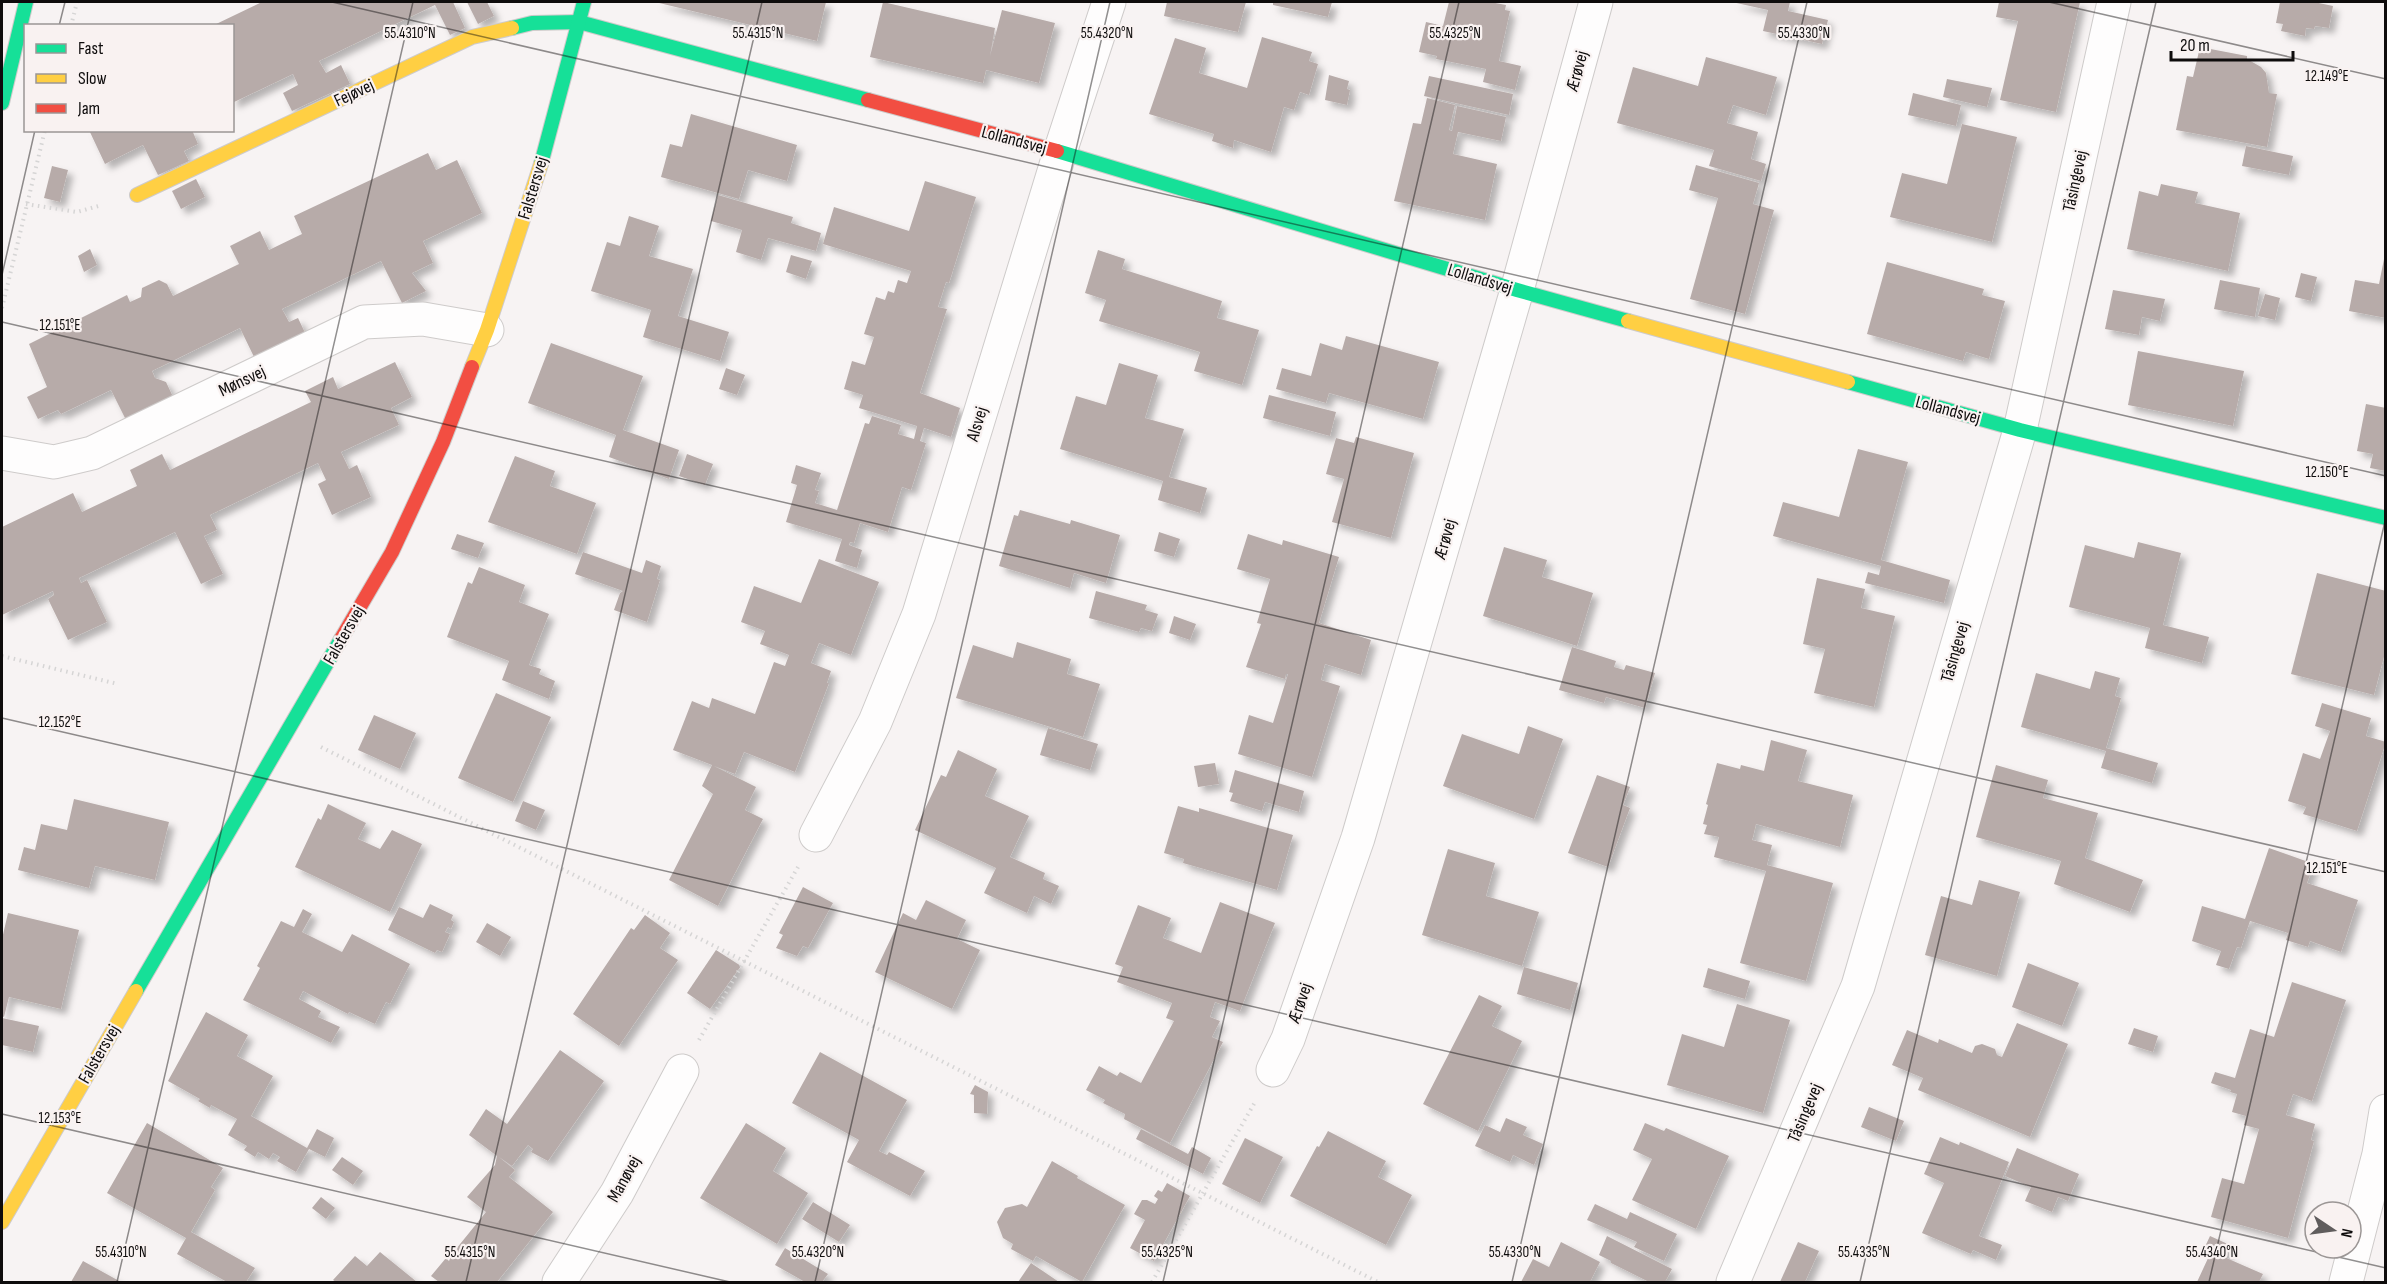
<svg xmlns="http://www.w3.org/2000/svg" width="2387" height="1284" font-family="'Sofia Sans Condensed',sans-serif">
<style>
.building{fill:#b7aba9;filter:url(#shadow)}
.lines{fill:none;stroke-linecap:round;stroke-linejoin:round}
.street-casing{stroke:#cecbca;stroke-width:35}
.fast-casing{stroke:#cecbca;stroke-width:16}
.slow-casing{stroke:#cecbca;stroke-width:16}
.jam-casing{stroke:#cecbca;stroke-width:16}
.path{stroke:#d6d5d5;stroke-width:4;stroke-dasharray:1.5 4.5;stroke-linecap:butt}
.street{stroke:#fefdfd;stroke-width:33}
.fast{stroke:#16e098;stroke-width:14}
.slow{stroke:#ffcf43;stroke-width:14}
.jam{stroke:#f24e42;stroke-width:14}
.ticks{fill:none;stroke:#0e0c0c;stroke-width:1.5;stroke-opacity:0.45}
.labels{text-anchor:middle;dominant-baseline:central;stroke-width:4.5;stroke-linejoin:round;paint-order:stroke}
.street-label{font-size:18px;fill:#0e0c0c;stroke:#f9f2f1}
.ticks-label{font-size:15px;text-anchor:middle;fill:#0e0c0c;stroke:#f9f2f1;stroke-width:4.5;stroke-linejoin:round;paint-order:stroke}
</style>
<defs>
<filter id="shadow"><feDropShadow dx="5.5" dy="5.5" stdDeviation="3" flood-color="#0004"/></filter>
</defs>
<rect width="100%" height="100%" fill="#f7f3f3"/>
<g class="building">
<path d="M262,2h191l12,26 -15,7 -15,-30 -116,56 7,12 15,-8 9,19 -58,27 -9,-18 15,-8 -5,-11 -61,29v-77h-20z"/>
<path d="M467,2h20l7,14 -16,8z"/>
<path d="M655,2h171l-9,39z"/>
<path d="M883,2l112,26 -5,28 12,-46 53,13 -16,60 -53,-13 -3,13 -113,-26z"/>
<path d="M1167,2h79l-8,30 -74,-16z"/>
<path d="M1273,2h59l-4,15 -55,-12z"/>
<path d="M1449,2h41l16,3 -1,5 5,1 -11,50 22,5 -6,24 -32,-8 3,-13 -50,-10 1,-3 -18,-4 7,-30 17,4z"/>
<path d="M1732,2h58l-2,9 40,9 -6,24 -59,-13 5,-21z"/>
<path d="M1999,2h81l-24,110 -56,-12 18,-79 -22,-4z"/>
<path d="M2280,2h34l19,4 -4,22 -14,-2 -1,3 -8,-1 -1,8 -24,-5 2,-7 -7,-1z"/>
<path d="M1262,37l50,15 -3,9 9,3 -9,31 -9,-3 -6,18 -10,-3 -13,45 -37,-12 -1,8 -21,-7 2,-7 -65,-20 26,-76 31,10 -7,25 48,15z"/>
<path d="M2200,47l47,9v3l14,8 5,6 3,20 8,1 -10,53 -91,-17 11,-54 6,1z"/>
<path d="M1706,57l71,20 -11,38 -33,-10 -6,18 31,9 -7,27 15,5 -5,17 -52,-15 5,-16 -97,-27 16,-56 65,19z"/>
<path d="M1329,75l20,6 -2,8 3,1 -3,15 -22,-5z"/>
<path d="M1429,76l84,18 -4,21 -85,-19z"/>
<path d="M1947,79l45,9 -5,19 -44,-10z"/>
<path d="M1913,93l48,12 -5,21 -48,-11z"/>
<path d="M1427,98l28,7 -6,25 3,1 5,-25 49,11 -5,24 -43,-9 -5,22 44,10 -12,56 -91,-19 19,-78 8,1z"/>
<path d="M691,114l106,31 -10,36 -39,-11 -9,29 -78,-22 9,-33 12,3z"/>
<path d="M1962,124l55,13 -25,105 -102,-25 12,-44 45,11z"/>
<path d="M89,130h103l6,14 -14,7 5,10 -31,14 -15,-30 -38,19z"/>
<path d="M2246,146l47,10 -4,19 -47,-9z"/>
<path d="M428,153l8,17 21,-10 25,53 -59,28 10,22 -21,10 14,18 -24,12 -21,-42 -99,48 7,13 9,-4 8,17 -51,24 -15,-31 -88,43 3,7 11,4 7,15 -47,23 -15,-30 -50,24 -3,-4 -20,9 -11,-22 20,-10 -18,-43 98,-49 3,7 11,-5 1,-9 17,-8 8,4 6,12 66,-32 -9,-18 30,-15 9,19 33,-16 -8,-18z"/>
<path d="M1696,165l63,18 -6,21 21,6 -29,104 -55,-15 28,-101 -29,-8z"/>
<path d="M52,166l16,4 -8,32 -16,-4z"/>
<path d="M196,179l9,18 -24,12 -9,-18z"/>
<path d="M925,181l51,16 -27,86 -3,-1 -8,25 9,2 -27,84 40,15 -9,29 -27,-9 -4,13 6,2 -15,47 -9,-3 -14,45 -28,-9 -6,20 -4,-1 -1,3 13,5 -5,18 -22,-7 7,-22 -56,-17 11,-37 -6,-2 5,-18 25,8 -6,17 4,1 -4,12 22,7 28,-87 4,1 3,-8 29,9 -3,9 16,5 3,-13 -58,-18 4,-13 -19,-6 8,-28 13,4 9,-28 -10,-3 12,-37 9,3 3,-9 6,2 4,-13 9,3 4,-12 -88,-27 11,-37 75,24z"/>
<path d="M2161,184l37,8 -3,11 45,10 -12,58 -101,-22 12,-58 19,5z"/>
<path d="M718,195l75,22 -2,6 30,10 -5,18 -48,-13 -7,22 -25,-8 6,-22 -31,-9z"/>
<path d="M629,216l30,10 -10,30 44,13 -15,47 51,16 -9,29 -77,-24 8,-27 -60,-19 16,-49 13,4z"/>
<path d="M90,249l7,16 -13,7 -6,-16z"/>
<path d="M1098,250l27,9 -3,10 100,32 -5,17 42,12 -17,55 -48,-14 6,-19 -101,-31 7,-21 -21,-7z"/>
<path d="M791,255l21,6 -6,18 -20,-7z"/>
<path d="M2384,259l2,59 -37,-7 6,-31 24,4z"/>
<path d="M1887,262l97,27 -2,6 23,6 -16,58 -23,-7 -3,9 -96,-27z"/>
<path d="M2301,273l16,4 -6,24 -16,-4z"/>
<path d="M2220,280l40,8 -5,29 -41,-8z"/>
<path d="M2113,290l52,9 -5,22 -18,-4 -3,18 -34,-6z"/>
<path d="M2265,294l15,4 -5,22 -17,-4z"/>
<path d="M1346,336l93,26 -16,57 -94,-26 -3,10 -50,-14 6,-21 29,8 9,-33 22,7z"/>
<path d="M551,343l92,33 -20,54 56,20 -10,29 -60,-22 7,-22 -88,-32z"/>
<path d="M2138,351l106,20 -11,55 -105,-21z"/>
<path d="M395,362l17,35 -21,11 8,17 -58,27 8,17 8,-4 14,32 -39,18 -14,-31 8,-4 -8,-17 -108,52 7,15 -13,6 19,38 -22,10 -26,-52 -96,46 2,5 6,-3 20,42 -39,18 -20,-41 6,-4 -1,-4 -51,24v-88l71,-34 9,19 55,-26 -7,-16 32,-16 8,16 141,-68 -6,-11 28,-14 5,12z"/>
<path d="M1119,363l39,12 -13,43 39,11 -15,48 38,11 -7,25 -42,-13 5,-19 -103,-32 16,-53 30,9z"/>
<path d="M726,368l19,7 -8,20 -18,-6z"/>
<path d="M1269,395l67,17 -6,24 -67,-18z"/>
<path d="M2366,404l20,4v63l-16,-3 3,-14 -16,-3z"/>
<path d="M1356,437l58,16 -23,85 -59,-16 12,-43 -18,-5 10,-36 18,5z"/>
<path d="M1858,449l50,13 -27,98 69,20 -6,23 -79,-20 3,-11 11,3 2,-9 -108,-30 10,-34 56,15z"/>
<path d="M687,454l26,10 -8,21 -26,-9z"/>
<path d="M515,456l40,15 -5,15 46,17 -19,51 -89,-32z"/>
<path d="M1020,510l50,14 1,-4 49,15 -14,48 -32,-10 -4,15 -71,-22 15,-51 4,1z"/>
<path d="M1159,532l21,7 -6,18 -20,-6z"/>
<path d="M457,534l27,9 -6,15 -27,-9z"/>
<path d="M1248,534l34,11 1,-5 56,17 -20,66 52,17 -10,35 -36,-11 -4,16 19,6 -28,91 -74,-23 11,-39 24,8 15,-49h-2l-1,5 -39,-12 15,-43 -4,-1 13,-44 -33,-10z"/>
<path d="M2138,542l43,11 -18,72 46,12 -7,26 -57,-15 5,-20 -81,-21 16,-62 49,13z"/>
<path d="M1504,547l43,13 -5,17 51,16 -16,53 -94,-30z"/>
<path d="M583,552l59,21 4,-13 15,6 -4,13 3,1 -13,42 -33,-12 6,-17 3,-2 -48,-17z"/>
<path d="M819,559l60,23 -28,73 -32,-12 -8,20 20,8 -4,12h2l-34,89 -51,-20 -9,22 -21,-8 42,21 -11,23 18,9 -45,87 -49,-26 44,-86 -11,-8 10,-21 -39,-15 19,-49 17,7 3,-10 43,16 19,-52 11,4 4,-11 -29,-11 5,-13 -24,-9 13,-36 47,17z"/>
<path d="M479,567l46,18 -6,17 30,12 -20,51 12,4 -2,5 16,7 -6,18 -47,-19 7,-19 -62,-24 21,-55 4,2z"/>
<path d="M2317,573l69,18v58l-12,46 -83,-21z"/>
<path d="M1817,578l48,11 -4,19 34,8 -21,91 -60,-14 11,-44 -22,-5z"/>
<path d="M1096,591l51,14 -2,5 13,4 -6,17 -11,-3 -2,4 -50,-14z"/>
<path d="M1174,616l22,8 -6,16 -21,-7z"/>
<path d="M1017,642l54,17 -4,15 33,10 -17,53 -127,-39 17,-53 40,13z"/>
<path d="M1572,647l44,14 -2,6 10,3 2,-5 29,8 -10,35 -39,-11 -2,6 -45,-13z"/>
<path d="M2095,671l25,7 -5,18 6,2 -15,50 52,15 -6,20 -51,-15 5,-17 -85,-24 15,-54 54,16z"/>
<path d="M496,693l55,24 -38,85 -55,-24z"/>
<path d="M2322,703l49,15 -5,18 20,6 -29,89 -54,-17 3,-7 -18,-6 15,-48 17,6 10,-28 -15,-5z"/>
<path d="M374,715l42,18 -16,36 -42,-19z"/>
<path d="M1528,726l35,13 -29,80 -91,-33 19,-52 57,20z"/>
<path d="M1048,728l50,16 -8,26 -50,-15z"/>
<path d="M1771,740l36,10 -9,31 55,14 -13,52 -84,-23 -3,13 -1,3 20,5 -5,20 66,18 -27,98 -66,-18 26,-92 -52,-14 5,-20 -15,-3 3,-9 -4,-1 5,-19 -2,-1 11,-41 23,6 1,-4 23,6z"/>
<path d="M958,750l39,19 -12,27 44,20 -19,41 35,16 -2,6 16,7 -8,18 -17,-8 -7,17 -43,-20 12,-25 -81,-38 26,-55 5,2z"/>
<path d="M1215,763l4,21 -21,3 -4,-21z"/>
<path d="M1996,765l52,15 -5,18 55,15 -13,45 58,22 -13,32 -76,-28 7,-23 -85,-24z"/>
<path d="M1235,770l69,21 -5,21 -34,-10 -3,9 -32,-10 3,-8 -4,-1z"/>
<path d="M1597,775l33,12 -7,18 7,3 -22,59 -40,-14z"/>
<path d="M74,799l95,23 -14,58 -60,-14 -6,22 -71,-18 6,-23 11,3 6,-26 26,6z"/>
<path d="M523,801l22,9 -9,20 -21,-9z"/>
<path d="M328,804l38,19 -8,16 22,10 12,-19 30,14 -32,68 -95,-45 23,-49 3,2z"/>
<path d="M1178,806l21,6v-4l94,27 -16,55 -94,-27 1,-4 -20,-6z"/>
<path d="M2269,848l45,16 -7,19 51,17 -17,52 -31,-11 -2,6 -22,-7 2,-7 -38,-12 -9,27 -4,-1 -8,22 -13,-4 5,-14 -29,-10 10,-35 43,13z"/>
<path d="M1448,849l47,14 -9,33 53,16 -17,54 -100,-31z"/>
<path d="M1979,880l41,12 -23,84 -72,-21 16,-59 31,9z"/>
<path d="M803,887l30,16 -25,45 -5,-2 -6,10 -21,-8 7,-13 -4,-2z"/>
<path d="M926,900l40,20 -9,19 23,11 -28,59 -77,-37 28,-59 13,7z"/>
<path d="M1220,902l55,21 -35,88 -25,-9 -5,15 10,4 -8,16 11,5 -53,101 -46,-24 1,-5 -22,-11 2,-3 -19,-10 13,-24 18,10 3,-4 21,11 33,-62 -8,-3 6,-15 -55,-21 6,-15 -8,-3 23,-59 33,13 -8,20 38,15z"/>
<path d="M430,904l23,11 -2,5 3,2 -3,7 -3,-2 -3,5 5,2 -8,18 -5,-2 -2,3 -47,-23 11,-23 24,11z"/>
<path d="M303,909l9,5 -10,18 40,20 10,-18 58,30 -20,40 -4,-2 -11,22 -26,-12 -1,2 -45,-23 -4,8 22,12 -3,6 22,10 -9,16 -88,-43 17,-32 -3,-2 24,-45 13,6z"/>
<path d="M8,913l71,17 -18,79 -52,-12 -5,20 -2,-1v-77z"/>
<path d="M645,915l25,18 -10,15 18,12 -59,86 -46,-32 58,-86 3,2z"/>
<path d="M487,923l24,14 -11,19 -24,-14z"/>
<path d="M716,950l25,16 -31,43 -23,-16z"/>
<path d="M2028,963l51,20 -17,43 -50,-19z"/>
<path d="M1524,967l54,16 -8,27 -53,-16z"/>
<path d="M1708,968l42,13 -5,18 -42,-12z"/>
<path d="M2292,982l54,18 -34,101 -19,-7 -7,21 29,9 -4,16 3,1 -26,97 -77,-21 11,-39 22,6 15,-55 -15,-4 2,-9 -14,-4 5,-18 -7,-2 1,-2 -20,-7 4,-11 20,6 15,-49 24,8z"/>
<path d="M1479,995l23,11 -10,20 30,15 -44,90 -55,-27z"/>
<path d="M1737,1004l53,16 -27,93 -96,-28 15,-51 42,13z"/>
<path d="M206,1012l42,23 -11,21 36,20 -22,40 56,32 10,-19 17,9 -9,19 -16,-8 -13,23 -19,-11 3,-4 -7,-4 -4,6 -11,-7 -3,5 -11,-7 3,-4 -19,-11 9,-16 -26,-14 -1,3 -12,-7 2,-2 -32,-18z"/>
<path d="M2,1018l37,8 -6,26 -31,-7z"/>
<path d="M2017,1023l51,21 -38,93 -112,-47 5,-12 -31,-13 15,-35 31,13 1,-4 33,14 3,-7 7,-2 13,5 2,6 5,2z"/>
<path d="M2134,1028l24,8 -5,16 -25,-8z"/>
<path d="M560,1050l44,31 -56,80 -17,-9 2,-3 -5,-4 -16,21 -13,-9 16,13 -6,7 44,35 -56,70h-58l-8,-6 15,-18 3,3 3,-7 34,-42 -19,-15 28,-32 2,-9 -28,-21 17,-26 21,15z"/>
<path d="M820,1052l87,48 -28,51 8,4 2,-3 36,19 -15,25 -63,-34 12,-22 -67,-37z"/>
<path d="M975,1085l13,7 -1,22 -13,-1v-18l-4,-1z"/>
<path d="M1869,1107l35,14 -8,20 -35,-14z"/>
<path d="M1506,1118l21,9 -4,8 20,9 -9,21 -21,-10 -3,7 -35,-16 10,-21 15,7z"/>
<path d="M147,1123l76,45 -12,19 4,3 -24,42 64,36 -9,14h-19l-50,-28 9,-16 -79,-45z"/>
<path d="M746,1123l40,25 -13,23 35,22 -31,51 -77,-46z"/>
<path d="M1645,1123l19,8 2,-3 63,28 -33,73 -64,-29 20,-41 -19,-9z"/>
<path d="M1141,1129l47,25 4,-7 19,11 -8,16 -67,-35z"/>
<path d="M1328,1131l58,30 -8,16 34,18 -26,50 -96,-49 27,-50 2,1z"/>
<path d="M1940,1137l19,8 1,-3 49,20 -30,74 23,9 -6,15 -23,-10 -2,4 -49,-21 22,-50 -20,-9z"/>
<path d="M1245,1138l38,19 -23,46 -38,-19z"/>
<path d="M2017,1148l62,26 -11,27 -10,-4 -6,15 -27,-11 6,-14 -26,-11z"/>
<path d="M342,1157l21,14 -10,14 -21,-15z"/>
<path d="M1052,1161l26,15 -1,2 48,27 -43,77 -46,-26 -3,5 -22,-12 2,-5 -10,-6 -6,-16 8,-14 17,-4 5,3z"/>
<path d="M1167,1183l23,13 -36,65 -24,-13 15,-28 -11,-6 8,-14h5l8,4 3,-5 -4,-3 4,-6 4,2z"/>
<path d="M321,1197l14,11 -9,11 -14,-11z"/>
<path d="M813,1202l37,23 -11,17 -37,-23z"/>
<path d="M1595,1204l32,15 3,-7 47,22 -13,27 -30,-14 3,-5 -50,-22z"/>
<path d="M1607,1236l65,33 -7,13h-16l-38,-19v-2l-12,-6z"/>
<path d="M2210,1236l20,9 -6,12 39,17 -4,8h-62l13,-28 -7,-3z"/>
<path d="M1561,1242l39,20 -10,20h-69l12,-23 16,8z"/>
<path d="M1798,1242l21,9 -14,31h-25z"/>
<path d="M785,1248l43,26 -6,8h-17l-30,-17z"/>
<path d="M380,1252l37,30h-81l-3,-2 22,-24 12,10z"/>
<path d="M83,1261l38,21h-50z"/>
<path d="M1031,1263l28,19h-41z"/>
</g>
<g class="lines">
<defs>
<g id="street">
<path d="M2,453l52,9 38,-9 272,-131 59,-3 64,11"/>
<path d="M816,835l59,-113 44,-108 141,-462 49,-150"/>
<path d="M1273,1070l15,-31 70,-201 159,-548 79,-288"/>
<path d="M559,1282l58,-89 65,-122"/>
<path d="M1733,1282l125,-296 162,-556 94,-428"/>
<path d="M2346,1282l33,-128 7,-43"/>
</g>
<g id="fast">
<path d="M512,28l20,-5 47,-1 289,78"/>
<path d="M2,103l24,-101"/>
<path d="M1057,151l460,139 111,31"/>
<path d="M541,164l43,-162"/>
<path d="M1848,382l172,48 366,88"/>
<path d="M136,991l205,-352"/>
</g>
<g id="slow">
<path d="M137,195l335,-158 40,-9"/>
<path d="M1628,321l220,61"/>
<path d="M472,367l15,-37 54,-166"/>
<path d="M2,1222l134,-231"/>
</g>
<g id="jam">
<path d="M868,100l189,51"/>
<path d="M341,639l51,-87 51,-110 29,-75"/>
</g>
</defs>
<use href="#street" class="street-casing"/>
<use href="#fast" class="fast-casing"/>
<use href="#slow" class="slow-casing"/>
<use href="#jam" class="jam-casing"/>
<g class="path">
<path d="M71,26l6,-24"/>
<path d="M26,204l51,8 25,-7"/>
<path d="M2,308l43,-178"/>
<path d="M2,656l116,28"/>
<path d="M321,747l1057,535"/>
<path d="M699,1040l99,-173"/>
<path d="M1152,1282l103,-180"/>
</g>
<use href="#street" class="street"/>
<use href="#fast" class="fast"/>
<use href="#slow" class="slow"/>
<use href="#jam" class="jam"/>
</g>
<path class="ticks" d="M332,2l2054,474M2049,2l337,77M59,26l6,-24M2,275l33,-145M2,322l2384,550M2,718l2384,550M2,1114l728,168M117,1282l296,-1280M466,1282l296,-1280M815,1282l295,-1280M1163,1282l296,-1280M1512,1282l295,-1280M1860,1282l296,-1280M2209,1282l177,-765"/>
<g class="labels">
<g class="street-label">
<text transform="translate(1577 71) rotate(-75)">Ærøvej</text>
<text transform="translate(354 93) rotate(-25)">Fejøvej</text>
<text transform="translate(1014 140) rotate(15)">Lollandsvej</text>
<text transform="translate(2075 181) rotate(-78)">Tåsingevej</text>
<text transform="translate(533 188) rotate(-73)">Falstersvej</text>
<text transform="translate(1480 279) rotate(17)">Lollandsvej</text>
<text transform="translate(242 381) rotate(-26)">Mønsvej</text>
<text transform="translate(1948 410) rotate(15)">Lollandsvej</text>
<text transform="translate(977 424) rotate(-73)">Alsvej</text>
<text transform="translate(1445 539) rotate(-74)">Ærøvej</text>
<text transform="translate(344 635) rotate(-60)">Falstersvej</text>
<text transform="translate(1955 652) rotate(-74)">Tåsingevej</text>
<text transform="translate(1300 1003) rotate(-71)">Ærøvej</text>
<text transform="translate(99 1054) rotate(-60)">Falstersvej</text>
<text transform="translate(1805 1113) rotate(-67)">Tåsingevej</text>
<text transform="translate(624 1179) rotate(-61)">Manøvej</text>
</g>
</g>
<g class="ticks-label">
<text x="410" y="38">55.4310°N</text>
<text x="758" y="38">55.4315°N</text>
<text x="1107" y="38">55.4320°N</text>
<text x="1455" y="38">55.4325°N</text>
<text x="1804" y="38">55.4330°N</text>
<text x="2327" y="81">12.149°E</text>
<text x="60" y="330">12.151°E</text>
<text x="2327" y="477">12.150°E</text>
<text x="60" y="727">12.152°E</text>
<text x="2327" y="873">12.151°E</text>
<text x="60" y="1123">12.153°E</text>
<text x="121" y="1257">55.4310°N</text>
<text x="470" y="1257">55.4315°N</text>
<text x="818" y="1257">55.4320°N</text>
<text x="1167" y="1257">55.4325°N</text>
<text x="1515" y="1257">55.4330°N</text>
<text x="1864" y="1257">55.4335°N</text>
<text x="2212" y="1257">55.4340°N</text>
</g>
<rect width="2387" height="1284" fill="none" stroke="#0e0c0c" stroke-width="6"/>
<rect x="24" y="24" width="210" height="108" fill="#f9f2f1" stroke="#9b9695" stroke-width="1.5"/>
<rect x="36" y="44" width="30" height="9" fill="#16e098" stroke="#9b9695" stroke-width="1.5"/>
<text x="78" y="54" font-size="18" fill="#0e0c0c">Fast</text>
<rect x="36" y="74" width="30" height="9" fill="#ffcf43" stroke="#9b9695" stroke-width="1.5"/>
<text x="78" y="84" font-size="18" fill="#0e0c0c">Slow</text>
<rect x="36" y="104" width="30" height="9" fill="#f24e42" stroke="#9b9695" stroke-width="1.5"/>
<text x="78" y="114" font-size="18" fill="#0e0c0c">Jam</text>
<g transform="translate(2333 1230) rotate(103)"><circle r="28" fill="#f9f2f1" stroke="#9b9695" stroke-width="1.5"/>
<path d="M0-4.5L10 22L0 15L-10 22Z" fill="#605d5d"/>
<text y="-9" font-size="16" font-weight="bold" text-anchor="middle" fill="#0e0c0c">N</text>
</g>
<path d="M2171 51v9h122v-9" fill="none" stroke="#0e0c0c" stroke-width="3"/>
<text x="2180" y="51" font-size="18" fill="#0e0c0c" stroke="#f9f2f1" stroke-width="4.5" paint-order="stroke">20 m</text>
</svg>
